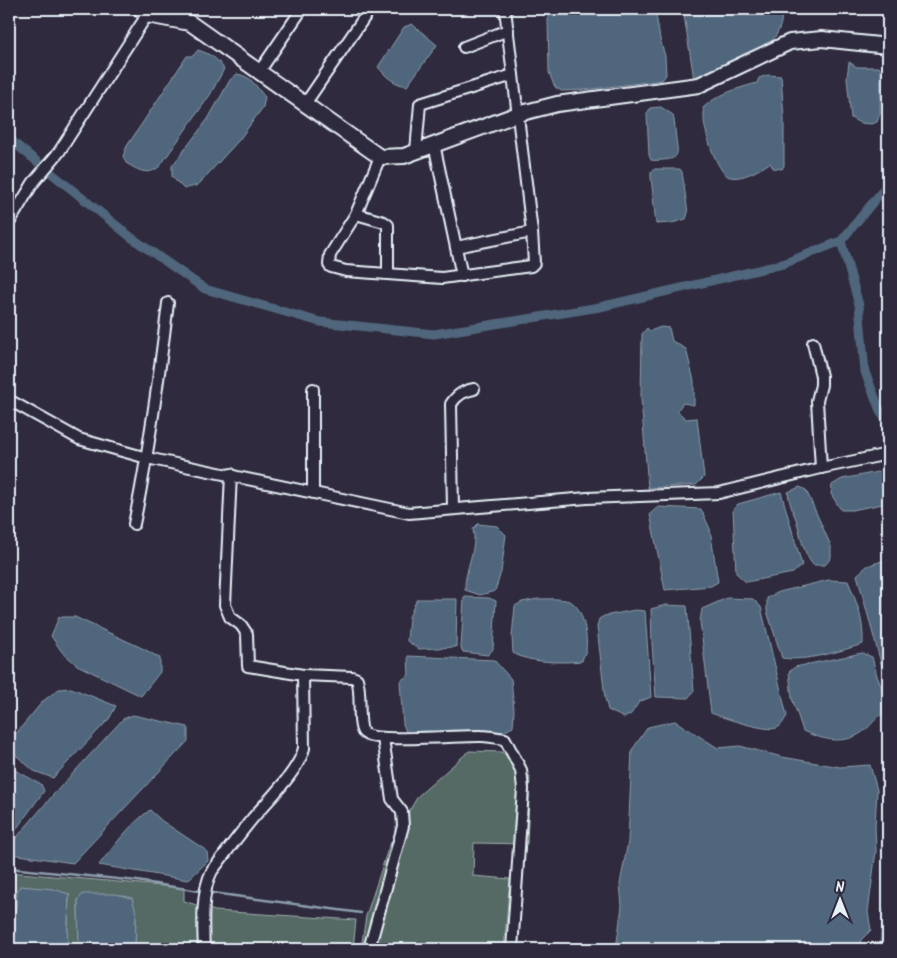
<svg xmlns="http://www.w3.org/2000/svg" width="897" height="958" font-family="Kalam,sans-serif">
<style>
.green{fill:#566b65;stroke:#9faeae}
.water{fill:#50667b;stroke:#8d9ead}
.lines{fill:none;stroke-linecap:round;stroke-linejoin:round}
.stream{stroke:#8d9ead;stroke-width:2.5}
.canal{stroke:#50667b;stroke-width:9}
.street-casing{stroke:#e8f1f8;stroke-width:14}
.secondary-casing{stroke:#e8f1f8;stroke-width:18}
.street{stroke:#2f2a3d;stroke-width:10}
.secondary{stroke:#2f2a3d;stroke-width:14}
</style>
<rect width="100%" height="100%" fill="#2f2a3d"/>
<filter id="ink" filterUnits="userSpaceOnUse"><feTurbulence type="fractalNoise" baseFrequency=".02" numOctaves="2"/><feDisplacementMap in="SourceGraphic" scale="10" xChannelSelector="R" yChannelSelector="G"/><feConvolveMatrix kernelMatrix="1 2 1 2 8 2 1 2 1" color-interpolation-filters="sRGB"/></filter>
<g filter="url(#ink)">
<g class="green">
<path d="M469,751l33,1 28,24 -3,68 -53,-1 -1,33 37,3 -6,70h-143l5,-33 23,-70 29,-50z"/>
<path d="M9,872l175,16v13l31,10 141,9 -3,29h-218l1,-37 -58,-12 1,49h-12l2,-55 -52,-2 -4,57h-4z"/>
</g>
<g class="water">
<path d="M551,9h104l5,30 5,17 1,19 -4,5 -77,10 -23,1 -6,-3 -3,-5 -4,-11 -1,-55z"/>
<path d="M683,9h99c0,16 -3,27 -16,37l-70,34 -2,-1z"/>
<path d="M412,24l25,21 -30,41c-13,-2 -21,-9 -29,-19l26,-40z"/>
<path d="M198,50c12,4 19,8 26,19l-14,26 -50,71c-12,11 -22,4 -34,-3l-3,-7 4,-10 60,-90h6z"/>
<path d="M849,62l8,5h22l2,5 -1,42 -3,8 -5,2 -12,-1 -9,-5 -4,-40z"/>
<path d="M237,74c15,2 19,13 28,23l-2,10 -24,33 -41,45 -14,4 -12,-12v-11l36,-47 22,-39z"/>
<path d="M768,75l13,1 3,43v47l-2,3 -9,-1 -3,-5c-10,6 -27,17 -40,14 -12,-3 -23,-39 -25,-50 -2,-6 0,-13 -2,-19 14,-14 36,-20 54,-25l2,-5z"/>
<path d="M661,107l12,8c2,8 2,16 3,24 2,14 4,20 -13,21 -4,0 -8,1 -12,0l-2,-5 -2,-41 3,-6z"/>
<path d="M655,169h25l2,3 6,41 -2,6 -14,4 -16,1 -5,-47v-5z"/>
<path d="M661,327l8,1 3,13 14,8 8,32v24l-11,-2 -6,8 9,8 11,-1 7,59 -8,8 -48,3 -7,-90 1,-64 5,-6 3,3z"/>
<path d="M888,470v33l-36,7h-11l-10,-16 1,-9 10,-6z"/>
<path d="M800,487l6,3 25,56v12l-6,7h-12c-11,-14 -12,-30 -17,-46 -4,-9 -7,-17 -8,-27z"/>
<path d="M781,492l21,73 -9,8 -47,9 -10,-9 -3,-64 5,-5z"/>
<path d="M658,507l43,2 9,20 8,53 -7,4 -46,4 -15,-76z"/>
<path d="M478,524l19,2 9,9 -5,37 -6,19 -15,4 -15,-5c-1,-21 13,-41 8,-61z"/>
<path d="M888,559v130l-31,-114 10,-9z"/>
<path d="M829,580l19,1c9,22 16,39 15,63 -22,7 -58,18 -81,14l-15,-47v-13l12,-6z"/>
<path d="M464,597l25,1 7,3 -3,48 -5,6 -25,-3 -2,-4z"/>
<path d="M727,598l26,1 8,8 26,109c-3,4 -5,10 -10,12 -11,4 -53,-10 -66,-15l-11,-92 2,-12z"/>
<path d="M417,599h40l-1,48 -37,2 -12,-8 2,-24z"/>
<path d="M538,599c10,0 22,-1 31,2 14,4 19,36 17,49 -1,3 -3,7 -4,11 -19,2 -53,2 -69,-8l-1,-17 3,-30 7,-4z"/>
<path d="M666,605l21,1 7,85 -6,7 -32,-1 -4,-53 -1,-35z"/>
<path d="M635,610l10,1 6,86 -12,5 -8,12 -7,4 -16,-8 -3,-12 -8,-71 2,-8 5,-3z"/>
<path d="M59,617h16l69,32 16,9v14l-19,24 -64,-31 -15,-13 -11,-16z"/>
<path d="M862,653l10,4 5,19 11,27c-5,15 -7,9 -14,18 -20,25 -45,22 -71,10l-11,-33 -3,-26 6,-5z"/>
<path d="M408,656l86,4 17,19 3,31 -1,17 -10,5 -96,2 -4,-10 -3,-43 9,-6z"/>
<path d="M71,688l45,18 -7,13 -56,59 -19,-7 -25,-22v-7l34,-41 16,-12z"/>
<path d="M133,715l55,12v14l-115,122 -61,-9 -1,-10 42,-49 70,-76z"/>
<path d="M675,721l43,27 22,-2 42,11 58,10 30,-2 7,25 -2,35 1,26 -8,61 3,18 -11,11 7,8h-251l6,-43 -2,-22 8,-42 4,-92 16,-23z"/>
<path d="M9,767l32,17 3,7 -35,48z"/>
<path d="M150,810l12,11 45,30 1,10 -20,19 -89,-15c15,-19 31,-41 51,-55z"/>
<path d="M20,886l33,3 16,5 -2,55h-54l4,-57z"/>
<path d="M83,894h32l17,4 4,14 -1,37h-56l-1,-49z"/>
</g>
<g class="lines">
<g class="stream">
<path d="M9,868l128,13 62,10"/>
<path d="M213,893l148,20"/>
</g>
<g class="canal">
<path d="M9,137l5,6 118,95 73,51 115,33 114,12 166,-27 183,-43 58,-23 47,-57"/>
<path d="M841,241l18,64 6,67 16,41 7,7"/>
<path d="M883,949l5,-39"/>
</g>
<defs>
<g id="street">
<path d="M464,47l44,-17"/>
<path d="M259,72l43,-63"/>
<path d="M305,104l65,-95"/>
<path d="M434,144l28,132"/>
<path d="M416,151l4,-47 93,-29"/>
<path d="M380,157l-24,57 -26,41 -1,10 2,2 15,4 96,7 89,-12 3,-3 -2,-31 -27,-223"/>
<path d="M356,214l28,8 4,3v49"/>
<path d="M9,223l24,-40 26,-31 88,-137"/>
<path d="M456,247l76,-15"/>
<path d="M813,343l8,33v9l-4,16 4,67"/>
<path d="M9,400l70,39 68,19 262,55 178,-15 132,-5 102,-25 67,-14"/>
<path d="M313,492v-103"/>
<path d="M453,508l-2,-104c6,-9 12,-13 23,-15"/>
<path d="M134,524c15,-73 25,-146 34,-221"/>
<path d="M303,675l49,2 5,2c5,14 0,44 6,53 8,12 101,3 119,4 7,0 15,2 23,3l16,31 2,19 -11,160"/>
<path d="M204,949c-1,-22 -3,-58 8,-78 13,-17 26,-35 40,-52 15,-18 47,-48 52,-71l-1,-73 -55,-9 -1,-32 -6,-9 -11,-8 -5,-12 6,-131"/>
<path d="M369,949l34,-123 -1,-14 -10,-13 -9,-61"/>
</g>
<path id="secondary" d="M140,9l7,6 43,8 190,134 24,-1 114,-42 39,-10 142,-19 91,-43 32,-3 66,7"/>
</defs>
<use href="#street" class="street-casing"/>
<use href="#secondary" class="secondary-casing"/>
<use href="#street" class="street"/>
<use href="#secondary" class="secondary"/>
</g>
</g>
<rect width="897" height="958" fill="none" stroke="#2f2a3d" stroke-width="30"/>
<rect x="15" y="15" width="867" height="928" fill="none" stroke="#e8f1f8" stroke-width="2" filter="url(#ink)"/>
<g transform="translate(840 900)" stroke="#2f2a3d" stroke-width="4" paint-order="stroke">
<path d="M0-4L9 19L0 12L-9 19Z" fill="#e8f1f8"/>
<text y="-8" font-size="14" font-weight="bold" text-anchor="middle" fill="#e8f1f8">N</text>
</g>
</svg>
